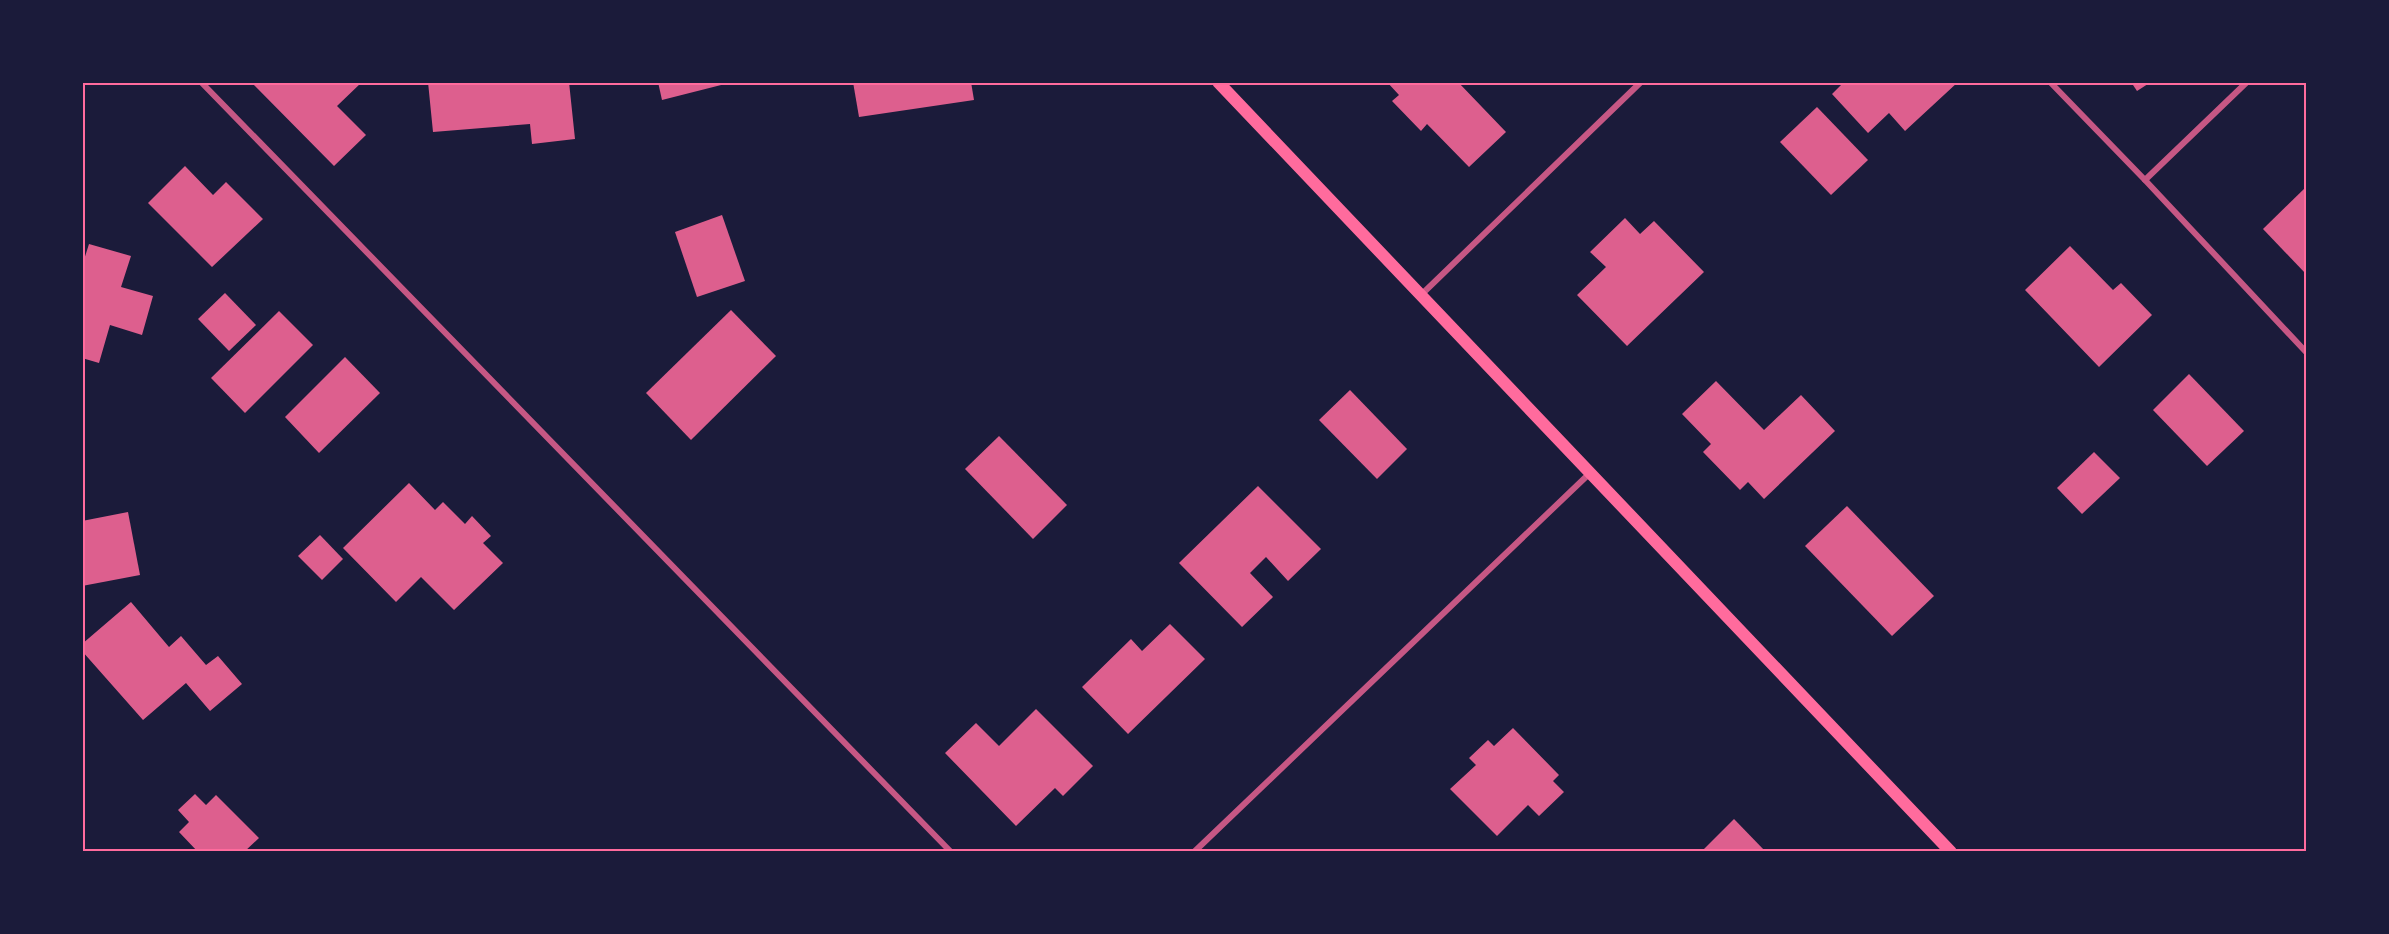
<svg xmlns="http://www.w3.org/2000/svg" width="2389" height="934" font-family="Overpass,sans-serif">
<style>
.building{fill:#dd5f8e}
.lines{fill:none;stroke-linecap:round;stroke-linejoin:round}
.minor{stroke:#c65784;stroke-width:6}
.secondary{stroke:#ff6b9d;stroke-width:12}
.neatline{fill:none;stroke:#ff6b9d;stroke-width:2}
</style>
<rect width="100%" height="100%" fill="#1b1b3a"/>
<g class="building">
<path d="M251,82h111l-25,24 29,29 -32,31z"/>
<path d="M428,82h141l6,57 -43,5 -2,-20 -97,8z"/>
<path d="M658,82h71v1l-67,17z"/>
<path d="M853,82h118l3,18 -115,17z"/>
<path d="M1387,82h71l48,50 -37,35 -42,-43 -6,7 -29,-30 7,-6z"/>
<path d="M1844,82h114l-53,49 -16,-18 -21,20 -36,-39z"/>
<path d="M2131,82h20l-14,9z"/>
<path d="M1817,107l51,53 -37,35 -51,-53z"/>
<path d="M185,166l28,29 13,-13 37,37 -51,48 -64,-64z"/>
<path d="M2306,187v87l-43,-45z"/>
<path d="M722,215l23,66 -48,16 -22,-65z"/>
<path d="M1625,218l15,16 14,-13 50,51 -77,74 -50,-51 29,-28 -16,-15z"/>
<path d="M89,244l42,12 -10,31 32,9 -11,39 -32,-10 -11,38 -17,-5v-92z"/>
<path d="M2070,246l43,44 8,-7 31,32 -53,52 -74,-77z"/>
<path d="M225,293l31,32 -27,26 -31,-32z"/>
<path d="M731,310l45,46 -85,84 -45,-47z"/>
<path d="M279,311l34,34 -68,68 -34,-35z"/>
<path d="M345,357l35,36 -61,60 -34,-36z"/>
<path d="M2189,374l55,57 -37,35 -54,-56z"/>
<path d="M1716,381l48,49 37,-35 34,36 -71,68 -16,-17 -8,8 -37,-38 8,-8 -29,-30z"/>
<path d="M1350,390l57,59 -30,30 -58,-59z"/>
<path d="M999,436l68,69 -34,34 -68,-70z"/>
<path d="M2094,452l26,26 -38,36 -25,-26z"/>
<path d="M409,483l26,27 8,-8 22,22 7,-8 19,20 -8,7 20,20 -49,47 -33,-33 -25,25 -53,-54z"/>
<path d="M1258,486l63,63 -33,32 -22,-24 -16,16 23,24 -31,30 -63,-64z"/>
<path d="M1847,506l87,90 -42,40 -87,-90z"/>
<path d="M128,512l12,63 -58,11v-65z"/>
<path d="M320,535l23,24 -21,21 -24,-24z"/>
<path d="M131,602l38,45 12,-11 25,29 12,-9 24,28 -32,27 -24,-28 -43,37 -61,-69v-7z"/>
<path d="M1170,624l35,35 -77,75 -46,-47 49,-48 11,12z"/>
<path d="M1036,709l57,57 -30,30 -8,-8 -39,38 -71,-73 31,-30 23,23z"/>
<path d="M1513,728l46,47 -6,6 11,11 -25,24 -11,-11 -31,31 -47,-47 26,-24 -7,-7 19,-18 6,6z"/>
<path d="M195,794l11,11 10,-10 43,43 -15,14h-46l-19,-20 10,-10 -11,-12z"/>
<path d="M1734,819l32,33h-65z"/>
</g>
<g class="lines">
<g class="minor">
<path d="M201,82l750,770"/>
<path d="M2050,82l95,98 161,172"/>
<path d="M2145,180l102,-98"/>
<path d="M1421,295l220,-213"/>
<path d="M1194,852l396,-379"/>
</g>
<path class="secondary" d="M1218,82l733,770"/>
</g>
<rect width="2389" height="934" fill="none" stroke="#1b1b3a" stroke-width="168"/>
<rect x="84" y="84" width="2221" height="766" class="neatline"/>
</svg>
